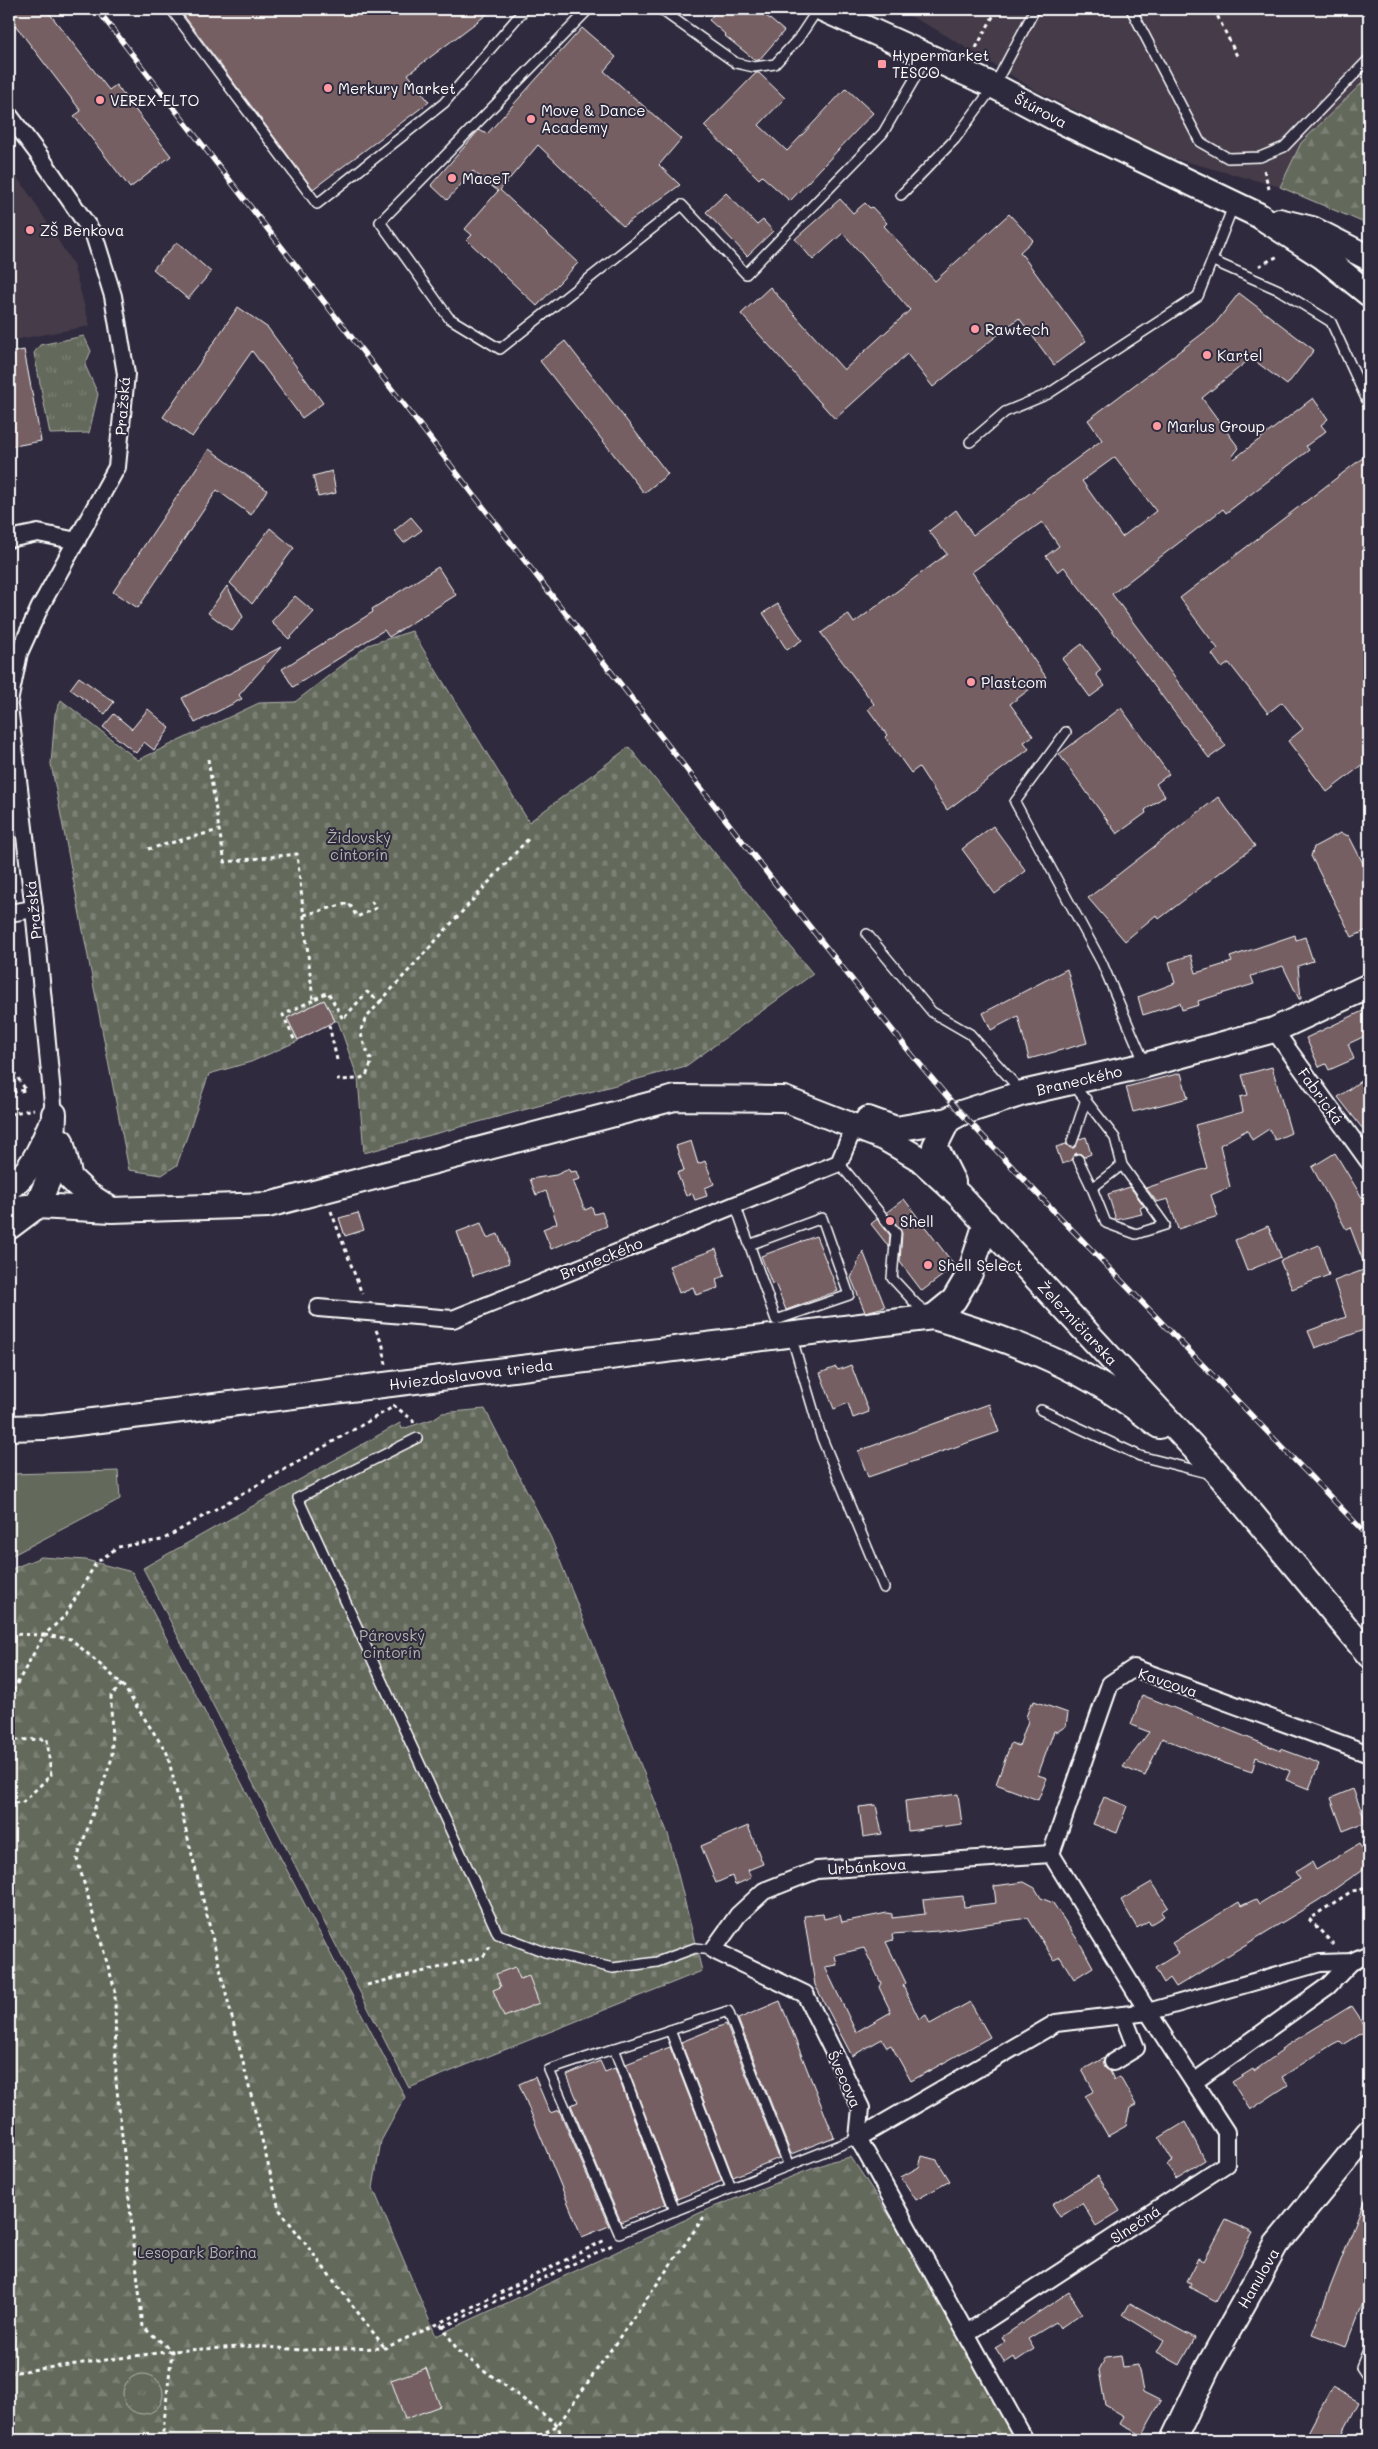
<svg xmlns="http://www.w3.org/2000/svg" width="1378" height="2449" font-family="Mali,sans-serif">
<style>
.built{fill:#443a49}
.green{fill:#646a5c;stroke:#b2b4ae}
.forest{fill:url(#forest-firs);stroke:#b2b4ae}
.cemetery{fill:url(#cemetery-stones);stroke:#b2b4ae}
.park{fill:url(#park-tufts);stroke:#b2b4ae}
.building{fill:#755f64;stroke:#fff;fill-rule:evenodd}
.lines{fill:none;stroke-linecap:round;stroke-linejoin:round}
.lane-casing{stroke:#fff;stroke-width:12}
.street-casing{stroke:#fff;stroke-width:20}
.secondary-casing{stroke:#fff;stroke-width:28}
.path{stroke:#fff;stroke-width:3;stroke-dasharray:4 4;stroke-linecap:butt}
.lane{stroke:#2f2a3d;stroke-width:9}
.street{stroke:#2f2a3d;stroke-width:16}
.secondary{stroke:#2f2a3d;stroke-width:24}
.rail-casing{stroke:#fff;stroke-width:5.5}
.rail{stroke:#2f2a3d;stroke-width:4;stroke-dasharray:11;stroke-linecap:butt}
.poi-dot{fill:#ff9aa2;stroke:#2f2a3d;stroke-width:2}
.labels{text-anchor:middle;dominant-baseline:central;stroke-width:4;stroke-linejoin:round;paint-order:stroke}
.poi-label{font-size:15px;fill:#fff;stroke:#2f2a3d;text-anchor:start}
.street-label{font-size:15px;fill:#fff;stroke:#2f2a3d}
.park-label{font-size:15px;fill:#b2b4ae;stroke:#2f2a3d}
</style>
<defs>
<pattern id="forest-firs" width="22" height="20" patternUnits="userSpaceOnUse" patternTransform="scale(1.25)"><rect width="22" height="20" fill="#646a5c"/><path d="M5 1l3.5 6h-7zM16 11l3.5 6h-7z" fill="#7b8074"/></pattern>
<pattern id="cemetery-stones" width="16" height="16" patternUnits="userSpaceOnUse" patternTransform="scale(1.25)"><rect width="16" height="16" fill="#646a5c"/><path d="M2 7V4a2 2 0 0 1 4 0v3zM10 15v-3a2 2 0 0 1 4 0v3z" fill="#7b8074"/></pattern>
<pattern id="park-tufts" width="24" height="20" patternUnits="userSpaceOnUse" patternTransform="scale(1.25)"><rect width="24" height="20" fill="#646a5c"/><path d="M3 7l-1-3M5 7V3M7 7l1-3M15 17l-1-3M17 17v-4M19 17l1-3" fill="none" stroke="#7b8074"/></pattern>
</defs>
<rect width="100%" height="100%" fill="#2f2a3d"/>
<filter id="ink" filterUnits="userSpaceOnUse"><feTurbulence type="fractalNoise" baseFrequency=".02" numOctaves="2"/><feDisplacementMap in="SourceGraphic" scale="10" xChannelSelector="R" yChannelSelector="G"/><feConvolveMatrix kernelMatrix="1 2 1 2 8 2 1 2 1" color-interpolation-filters="sRGB"/></filter>
<g filter="url(#ink)">
<g class="built">
<path d="M896,9h473v67l-68,67 -21,44 -115,-31 -130,-66 -100,-61z"/>
<path d="M9,167l21,28 43,69 17,62 -81,15z"/>
</g>
<path class="green" d="M118,1471l2,28 -111,58v-83z"/>
<g class="forest">
<path d="M1369,76v149l-89,-38 21,-44z"/>
<path d="M41,1557l45,3 46,12 273,525 -24,44 -8,47 63,148 270,-126 126,-49 19,-4 185,283h-1027v-870z"/>
</g>
<g class="cemetery">
<path d="M412,631l117,191 100,-75 184,227 -127,92 -322,87 -6,-74 -20,-58h-3l-5,-9 3,-2 -4,-1 -5,-9 -36,18 10,23 -47,21 -42,12 -32,91 -15,10 -33,-5 -78,-406 4,-50 6,-14 77,60 121,-57 36,-1 73,-57z"/>
<path d="M485,1409l66,129 117,296 34,137 -293,117 -266,-520 257,-145 2,6 31,-10 9,-6z"/>
</g>
<g class="park">
<path d="M84,336l7,15 -6,14 13,29 -9,39 -39,1 -16,-81 6,-8z"/>
<circle cx="143" cy="2394" r="20"/>
</g>
<g class="building">
<path d="M9,9h37l63,81 7,-5 55,71 -41,32 -56,-72 7,-5 -72,-94z"/>
<path d="M179,9h315l-86,65 21,28 -116,87z"/>
<path d="M718,9h40l26,22 -25,29h-4l-30,-24 1,-1 -17,-15z"/>
<path d="M582,28l34,29 -12,14 77,68 -22,26 21,20 -57,41 -85,-81 -38,45 78,73 -41,43 -70,-66 5,-5 -7,-6 33,-38 -25,-20 -26,29 -16,-15 48,-55 8,4z"/>
<path d="M756,73h3l26,25 -26,27 28,26 59,-63 27,25 -83,88 -28,-25 -3,3 -55,-53z"/>
<path d="M726,193l31,32 6,-5 10,11 -26,25 -41,-44z"/>
<path d="M840,199l13,14 12,-10 5,5 2,-1 15,16 -3,3 51,55 74,-67 24,26 -13,12 66,89 -32,24 -35,-47 -86,69 -26,-33 -72,65 -94,-105 29,-27 74,83 66,-60 -67,-77 -30,27 -18,-21z"/>
<path d="M177,242l34,30 -23,27 -35,-30z"/>
<path d="M1239,293l75,57 -27,35 -36,-27 -49,40 37,50 -7,9 2,2 79,-61 15,21 -7,6 5,6 -20,15 3,4 -83,63 -3,-4 -111,85 114,152 -17,12 -145,-191 -6,5 -12,-16 13,-10 -17,-24 -70,50 74,105 -36,27 23,32 -9,6 5,7 -82,61 -28,-43 -8,6 -26,-36 2,-2 -19,-26 6,-5 -53,-71 27,-19 6,9 93,-69 -18,-23 27,-21 17,25 129,-95 -14,-20 126,-95zM1115,457l41,54 -34,26 -40,-56z"/>
<path d="M238,307l30,21 55,75 -21,15 -50,-67 -60,86 -29,-20z"/>
<path d="M565,341l103,133 -24,19 -104,-132z"/>
<path d="M24,350l17,91 -32,6v-94z"/>
<path d="M209,449l58,41 -16,25 -34,-25 -79,118 -25,-16z"/>
<path d="M1369,453v307l-42,32 -39,-51 15,-12 -21,-27 -14,11 -39,-50 -7,5 -10,-14 6,-5 -38,-51z"/>
<path d="M332,471l4,22 -18,4 -5,-21z"/>
<path d="M411,517l11,13 -18,13 -10,-12z"/>
<path d="M270,528l24,20 -42,56 -22,-21z"/>
<path d="M438,567l18,28 -67,42 -5,-7 -91,57 -11,-18 91,-57 -1,-3z"/>
<path d="M227,586l16,31 -11,14 -24,-18z"/>
<path d="M295,596l19,16 -25,27 -18,-17z"/>
<path d="M778,604l24,36 -15,10 -24,-37z"/>
<path d="M1082,644l19,26 -5,4 9,12 -15,11 -28,-38z"/>
<path d="M281,647l-42,48 3,4 -47,24 -13,-25z"/>
<path d="M79,677l35,25 -9,12 -35,-25z"/>
<path d="M1121,708l48,66 -13,10 9,12 -20,14 1,3 -29,21 -58,-80z"/>
<path d="M148,709l22,19 -16,22 -10,-8 -8,11 -33,-26 11,-13 18,15z"/>
<path d="M1218,797l37,49 -96,73 -3,-4 -31,26 -37,-43z"/>
<path d="M993,826l33,45 -31,23 -33,-45z"/>
<path d="M1340,833l9,3 20,39v54l-17,8 -41,-81 3,-9z"/>
<path d="M1295,935l1,5 9,-3 8,24 -15,5 3,33h-2l-16,-33 -32,10 3,8 -56,17 1,4 -17,5 -2,-7 -37,12 -5,-18 37,-14 -6,-21 22,-7 5,18 36,-11 -2,-5z"/>
<path d="M1067,969l20,74 -58,16 -11,-43 -27,14 -8,-17z"/>
<path d="M324,1000l11,21 -37,19 -11,-22z"/>
<path d="M1369,1008v26l-21,10 6,15 -25,11 -3,-6 -7,3 -13,-29z"/>
<path d="M1272,1067l19,66 -16,7 -6,-11 -17,11 -5,-10 -27,15 10,42 -19,8 7,21 -40,13 -10,-30 -11,3 -11,-14 61,-20 -12,-43 48,-13 -3,-15 8,-2 -6,-20z"/>
<path d="M1181,1073l7,25 -55,14 -7,-25z"/>
<path d="M1369,1075v62l-31,-40z"/>
<path d="M1086,1137l5,17 -7,3 -3,-3 -5,-1 -4,7 -10,4 -6,-17 10,-3 4,4h4l5,-9z"/>
<path d="M691,1141l7,23 7,-3 9,23 -9,4 2,8 -12,4 -3,-7 -6,3 -9,-23 7,-3 -8,-24z"/>
<path d="M1335,1153l34,56v119l-54,20 -7,-17 38,-14 -12,-36 32,-12 -16,-42 -4,2 -34,-62z"/>
<path d="M569,1169l1,3 7,-1 3,8 -7,2 12,29 7,-3 2,7 8,-2 5,14 -56,23 -8,-20 14,-6 -11,-32 -10,4 -6,-16 26,-4z"/>
<path d="M1130,1187l14,19 -4,2 2,6 -26,6 -8,-26z"/>
<path d="M904,1199l51,67 -33,25 -22,-29 2,-29 -15,-21z"/>
<path d="M358,1213l6,17 -19,6 -6,-18z"/>
<path d="M877,1219l13,16 -1,12 -18,-23z"/>
<path d="M481,1223l6,15 11,-4 11,29 -36,13 -16,-44z"/>
<path d="M1268,1226l13,31 -34,14 -12,-31z"/>
<path d="M816,1236l22,55 -52,19 -11,-27 -3,1 -11,-28z"/>
<path d="M1319,1245l10,30 -37,14 -12,-28z"/>
<path d="M716,1249l9,27 -9,3 2,9 -22,7 -3,-8 -14,6 -10,-27z"/>
<path d="M863,1251l22,56 -20,5 -14,-34z"/>
<path d="M851,1365l18,47 -16,6 -5,-15 -14,6 -14,-36 16,-6 2,3z"/>
<path d="M989,1404l10,28 -131,45 -10,-26z"/>
<path d="M1142,1695l139,56v-2l30,11 8,4 -10,25 -23,-9 4,-9 -34,-14 -4,15 -28,-9 -62,-25 -17,38 -22,-9 26,-35 -18,-7z"/>
<path d="M1034,1701l34,12 -2,13 -9,6 -3,-1 -16,44 9,3 -9,22 -42,-16 15,-41 8,3 9,-25 -2,-4 5,-14 2,1z"/>
<path d="M1353,1789l13,33 -23,9 -12,-33z"/>
<path d="M958,1794l4,30 -54,7 -3,-30z"/>
<path d="M1104,1797l23,9 -10,27 -24,-9z"/>
<path d="M876,1805l6,29 -19,3 -4,-30z"/>
<path d="M748,1826l15,38 -15,6 3,8 -16,7 -3,-9 -16,7 -15,-37z"/>
<path d="M1359,1844l10,15v6l-50,35 -143,87 -6,-9 -6,5 -9,-15 24,-15 -7,-10 67,-41 2,4 15,-7 3,5 41,-25 -5,-7 17,-10 4,8z"/>
<path d="M1024,1882l11,6 6,10 12,5 28,42 12,22 -19,12 -14,-22 -6,3 -26,-42 -90,13 -46,3 1,6 -7,2 20,41 -3,3 16,33 7,-4 4,9 40,-22 20,35 -79,44 -20,-36 -4,2 -5,-8 -30,17 -37,-71 -11,-69 19,-2 1,5 16,-4 2,7 45,-9 5,1v4l33,-4 -2,-14 40,-4 1,11 32,-4 -2,-17zM864,1948l17,35 -2,4 12,25 -35,20 -31,-65 12,-2 -2,-10z"/>
<path d="M1152,1882l16,25 -7,5 3,4 -13,8 -3,-3 -11,7 -16,-28z"/>
<path d="M515,1967l5,12 9,-3 10,27 -35,14 -11,-27 8,-3 -5,-13z"/>
<path d="M780,2001l54,136 -43,17 -53,-135z"/>
<path d="M1351,2006l16,24 -24,15 -4,-4 -6,3 -51,33 6,8 -38,25 -18,-28 21,-13 1,2 28,-20 -1,-2z"/>
<path d="M726,2024l53,134 -46,19 -52,-135z"/>
<path d="M670,2047l52,134 -45,18 -51,-135z"/>
<path d="M1104,2058l1,10 5,3 4,9 6,-3 16,28 -6,3 -4,18 -18,10 -23,-40 9,-5 -12,-21z"/>
<path d="M600,2061l5,11 10,-4 51,136 -45,18 -50,-117 7,-3 -11,-27z"/>
<path d="M535,2077l15,36 9,-3 50,116 -27,11 -63,-153z"/>
<path d="M1185,2122l20,38 -29,18 -9,-13 6,-4 -14,-23z"/>
<path d="M922,2156l15,4 13,21 -34,19 -15,-23 18,-10z"/>
<path d="M1098,2176l22,35 -24,15 -14,-23 -22,14 -8,-13z"/>
<path d="M1368,2191l1,97 -23,59 -34,-13z"/>
<path d="M1226,2220l27,13 -37,68 -27,-14 2,-4 -4,-2 12,-23 5,3z"/>
<path d="M1069,2292l13,21 -22,15 -4,-6 -28,17 6,10 -18,12 -2,-4 -9,6 -10,-16 10,-6 -3,-4z"/>
<path d="M1130,2303l65,35 -15,27 -23,-13 7,-12 -41,-25z"/>
<path d="M1121,2355l2,12 15,-2 5,27 18,9 -19,34 -22,-11 4,-8 -19,-11 -6,-35 7,-13z"/>
<path d="M426,2368l14,38 -35,13 -14,-39z"/>
<path d="M1332,2387l27,15 -20,38h-35z"/>
</g>
<g class="lines">
<defs>
<g id="lane">
<path d="M171,9l146,195 127,-101 80,-93 -2,-1"/>
<path d="M589,9l-209,213 69,96 51,31 182,-144 64,69 137,-141 32,-55 10,-22"/>
<path d="M660,9l76,54 18,4 21,-3 23,-25 20,-30"/>
<path d="M1131,9l69,133 28,16 32,-1 24,-10 85,-88"/>
<path d="M901,195l54,-56 39,-53 41,-77"/>
<path d="M1213,261l66,29 52,32 38,83"/>
<path d="M970,442l35,-30 43,-18 150,-98 36,-92"/>
<path d="M1066,732l-51,70 87,161 43,101"/>
<path d="M867,934l65,78 38,22 51,57"/>
<path d="M1073,1084l42,54 7,27 43,60 -29,9 -30,-11 -14,-35 30,-23"/>
<path d="M1072,1142l14,-43"/>
<path d="M1078,1159l14,29"/>
<path d="M839,1163l57,70 -4,45 24,26 12,10"/>
<path d="M735,1204l41,116 73,-25 -27,-77 -73,27"/>
<path d="M791,1335l30,101 63,152"/>
<path d="M1041,1410l99,46 71,18"/>
<path d="M417,1438l-119,60 200,436 47,18 68,16 44,-6 38,-14 18,2"/>
<path d="M670,2030l61,158"/>
<path d="M614,2048l61,163"/>
<path d="M789,2166l-61,-155 -179,59 70,163c79,-32 159,-63 239,-95"/>
<path d="M1369,2348l-8,19 8,12"/>
<path d="M1368,2440l1,-4"/>
</g>
<g id="street">
<path d="M9,115l30,40 55,80 19,61 13,78 -9,93 -77,140 -21,46 -10,49"/>
<path d="M9,539l29,-6 39,8"/>
<path d="M9,707l25,202 20,205"/>
<path d="M9,913l25,-4"/>
<path d="M1274,1030l95,132"/>
<path d="M318,1308l135,11 386,-156 15,-36"/>
<path d="M1051,1854l59,-170 24,-16 235,86"/>
<path d="M1113,2062l23,-14 -13,-33"/>
<path d="M1194,2082l134,-96 23,-24"/>
<path d="M858,2138l198,-115 92,-11 172,-49 31,-1 18,-8"/>
<path d="M967,2333l259,-169v-32l-78,-120 -97,-158"/>
<path d="M1025,2440l-167,-302 3,-30 -56,-114 -92,-44 25,-35 26,-24 53,-21 234,-16"/>
</g>
<g id="secondary">
<path d="M823,9l171,77 61,32 203,97 65,42 46,37"/>
<path d="M1279,221l33,8 57,29"/>
<path d="M868,1119l28,10 52,-9 13,-7 62,-20 123,-28 128,-35 95,-44"/>
<path d="M948,1120l-13,26 18,36"/>
<path d="M61,1141l9,37 17,16 23,15"/>
<path d="M9,1188c20,-15 31,-36 40,-60"/>
<path d="M9,1209l28,-3 75,4 156,-5 407,-107 109,1 100,39 36,21 39,36 263,283 147,177"/>
<path d="M9,1227l28,-21 15,-35 2,-57"/>
<path d="M933,1317l21,-17 16,-27 16,-50"/>
<path d="M9,1428l35,-1 889,-110c84,24 157,53 226,109"/>
<path d="M1173,2440l35,-73 68,-122 93,-113"/>
</g>
</defs>
<use href="#lane" class="lane-casing"/>
<use href="#street" class="street-casing"/>
<use href="#secondary" class="secondary-casing"/>
<g class="path">
<path d="M1214,9l23,47"/>
<path d="M976,48l21,-39"/>
<path d="M1264,170l5,19"/>
<path d="M1259,266l21,-11"/>
<path d="M208,759l11,71"/>
<path d="M148,849l71,-19 6,32 72,-8 16,146 15,-8 15,27 24,-27 13,10c-23,26 -24,27 -8,59l-6,15 -8,3 -21,1"/>
<path d="M304,915l45,-12 8,14 19,-9 -4,-6 3,-2"/>
<path d="M380,1002l149,-164"/>
<path d="M329,1025l8,35"/>
<path d="M294,1039l-11,-24 30,-15"/>
<path d="M9,1065l17,25 -17,3"/>
<path d="M9,1114l25,-5"/>
<path d="M331,1211l31,83"/>
<path d="M376,1330l7,16 3,19"/>
<path d="M393,1405l20,15 1,6"/>
<path d="M9,1634l35,1 21,-19 31,-53 22,-16 44,-7 231,-133"/>
<path d="M122,1684l-11,12 1,62 -35,101 38,131 1,91 27,246 29,24 -10,89"/>
<path d="M9,1698l35,-63 27,4 51,45 45,69 112,456 106,139"/>
<path d="M9,1735l7,5 31,-1 4,36 -29,28 -13,-1"/>
<path d="M1334,1945l-25,-26 43,-28 17,-3"/>
<path d="M367,1985l116,-28 8,-12"/>
<path d="M443,2327l-3,-4 167,-84"/>
<path d="M9,2373l163,-22 83,-5 47,4 83,-2 55,-25"/>
<path d="M532,2440l26,-15 148,-211"/>
<path d="M562,2440l-4,-15 -100,-74 -15,-24 169,-82"/>
</g>
<use href="#lane" class="lane"/>
<use href="#street" class="street"/>
<use href="#secondary" class="secondary"/>
<defs>
<path id="rail" d="M97,9l677,873 139,174 48,57 90,95 318,329"/>
</defs>
<use href="#rail" class="rail-casing"/>
<use href="#rail" class="rail"/>
</g>
</g>
<g class="poi-dot">
<rect x="877" y="59" width="10" height="10" rx="2.5"/>
<circle cx="328" cy="88" r="5"/>
<circle cx="100" cy="100" r="5"/>
<circle cx="531" cy="119" r="5"/>
<circle cx="452" cy="178" r="5"/>
<circle cx="30" cy="230" r="5"/>
<circle cx="975" cy="329" r="5"/>
<circle cx="1207" cy="355" r="5"/>
<circle cx="1157" cy="426" r="5"/>
<circle cx="971" cy="682" r="5"/>
<circle cx="890" cy="1221" r="5"/>
<circle cx="928" cy="1265" r="5"/>
</g>
<g class="labels">
<g class="poi-label">
<text x="892" y="55">Hypermarket<tspan x="892" dy="17">TESCO</tspan></text>
<text x="338" y="88">Merkury Market</text>
<text x="110" y="100">VEREX-ELTO</text>
<text x="541" y="110">Move &amp; Dance<tspan x="541" dy="17">Academy</tspan></text>
<text x="462" y="178">MaceT</text>
<text x="40" y="230">ZŠ Benkova</text>
<text x="985" y="329">Rawtech</text>
<text x="1217" y="355">Kartel</text>
<text x="1167" y="426">Marlus Group</text>
<text x="981" y="682">Plastcom</text>
<text x="900" y="1221">Shell</text>
<text x="938" y="1265">Shell Select</text>
</g>
<g class="street-label">
<text transform="translate(1041 110) rotate(28)">Štúrova</text>
<text transform="translate(122 406) rotate(-86)">Pražská</text>
<text transform="translate(33 910) rotate(-96)">Pražská</text>
<text transform="translate(1079 1080) rotate(-13)">Braneckého</text>
<text transform="translate(1321 1096) rotate(54)">Fabrická</text>
<text transform="translate(601 1258) rotate(-22)">Braneckého</text>
<text transform="translate(1078 1323) rotate(47)">Železničiarska</text>
<text transform="translate(471 1374) rotate(-7)">Hviezdoslavova trieda</text>
<text transform="translate(1168 1682) rotate(19)">Kavcova</text>
<text transform="translate(867 1866) rotate(-4)">Urbánkova</text>
<text transform="translate(845 2079) rotate(66)">Švecova</text>
<text transform="translate(1135 2224) rotate(-33)">Slnečná</text>
<text transform="translate(1258 2278) rotate(-60)">Hanulova</text>
</g>
<g class="park-label">
<text x="359" y="837">Židovský<tspan x="359" dy="17">cintorín</tspan></text>
<text x="392" y="1635">Párovský<tspan x="392" dy="17">cintorín</tspan></text>
<text x="197" y="2252">Lesopark Borina</text>
</g>
</g>
<rect width="1378" height="2449" fill="none" stroke="#2f2a3d" stroke-width="30"/>
<rect x="15" y="15" width="1348" height="2419" fill="none" stroke="#fff" stroke-width="2" filter="url(#ink)"/>
</svg>
